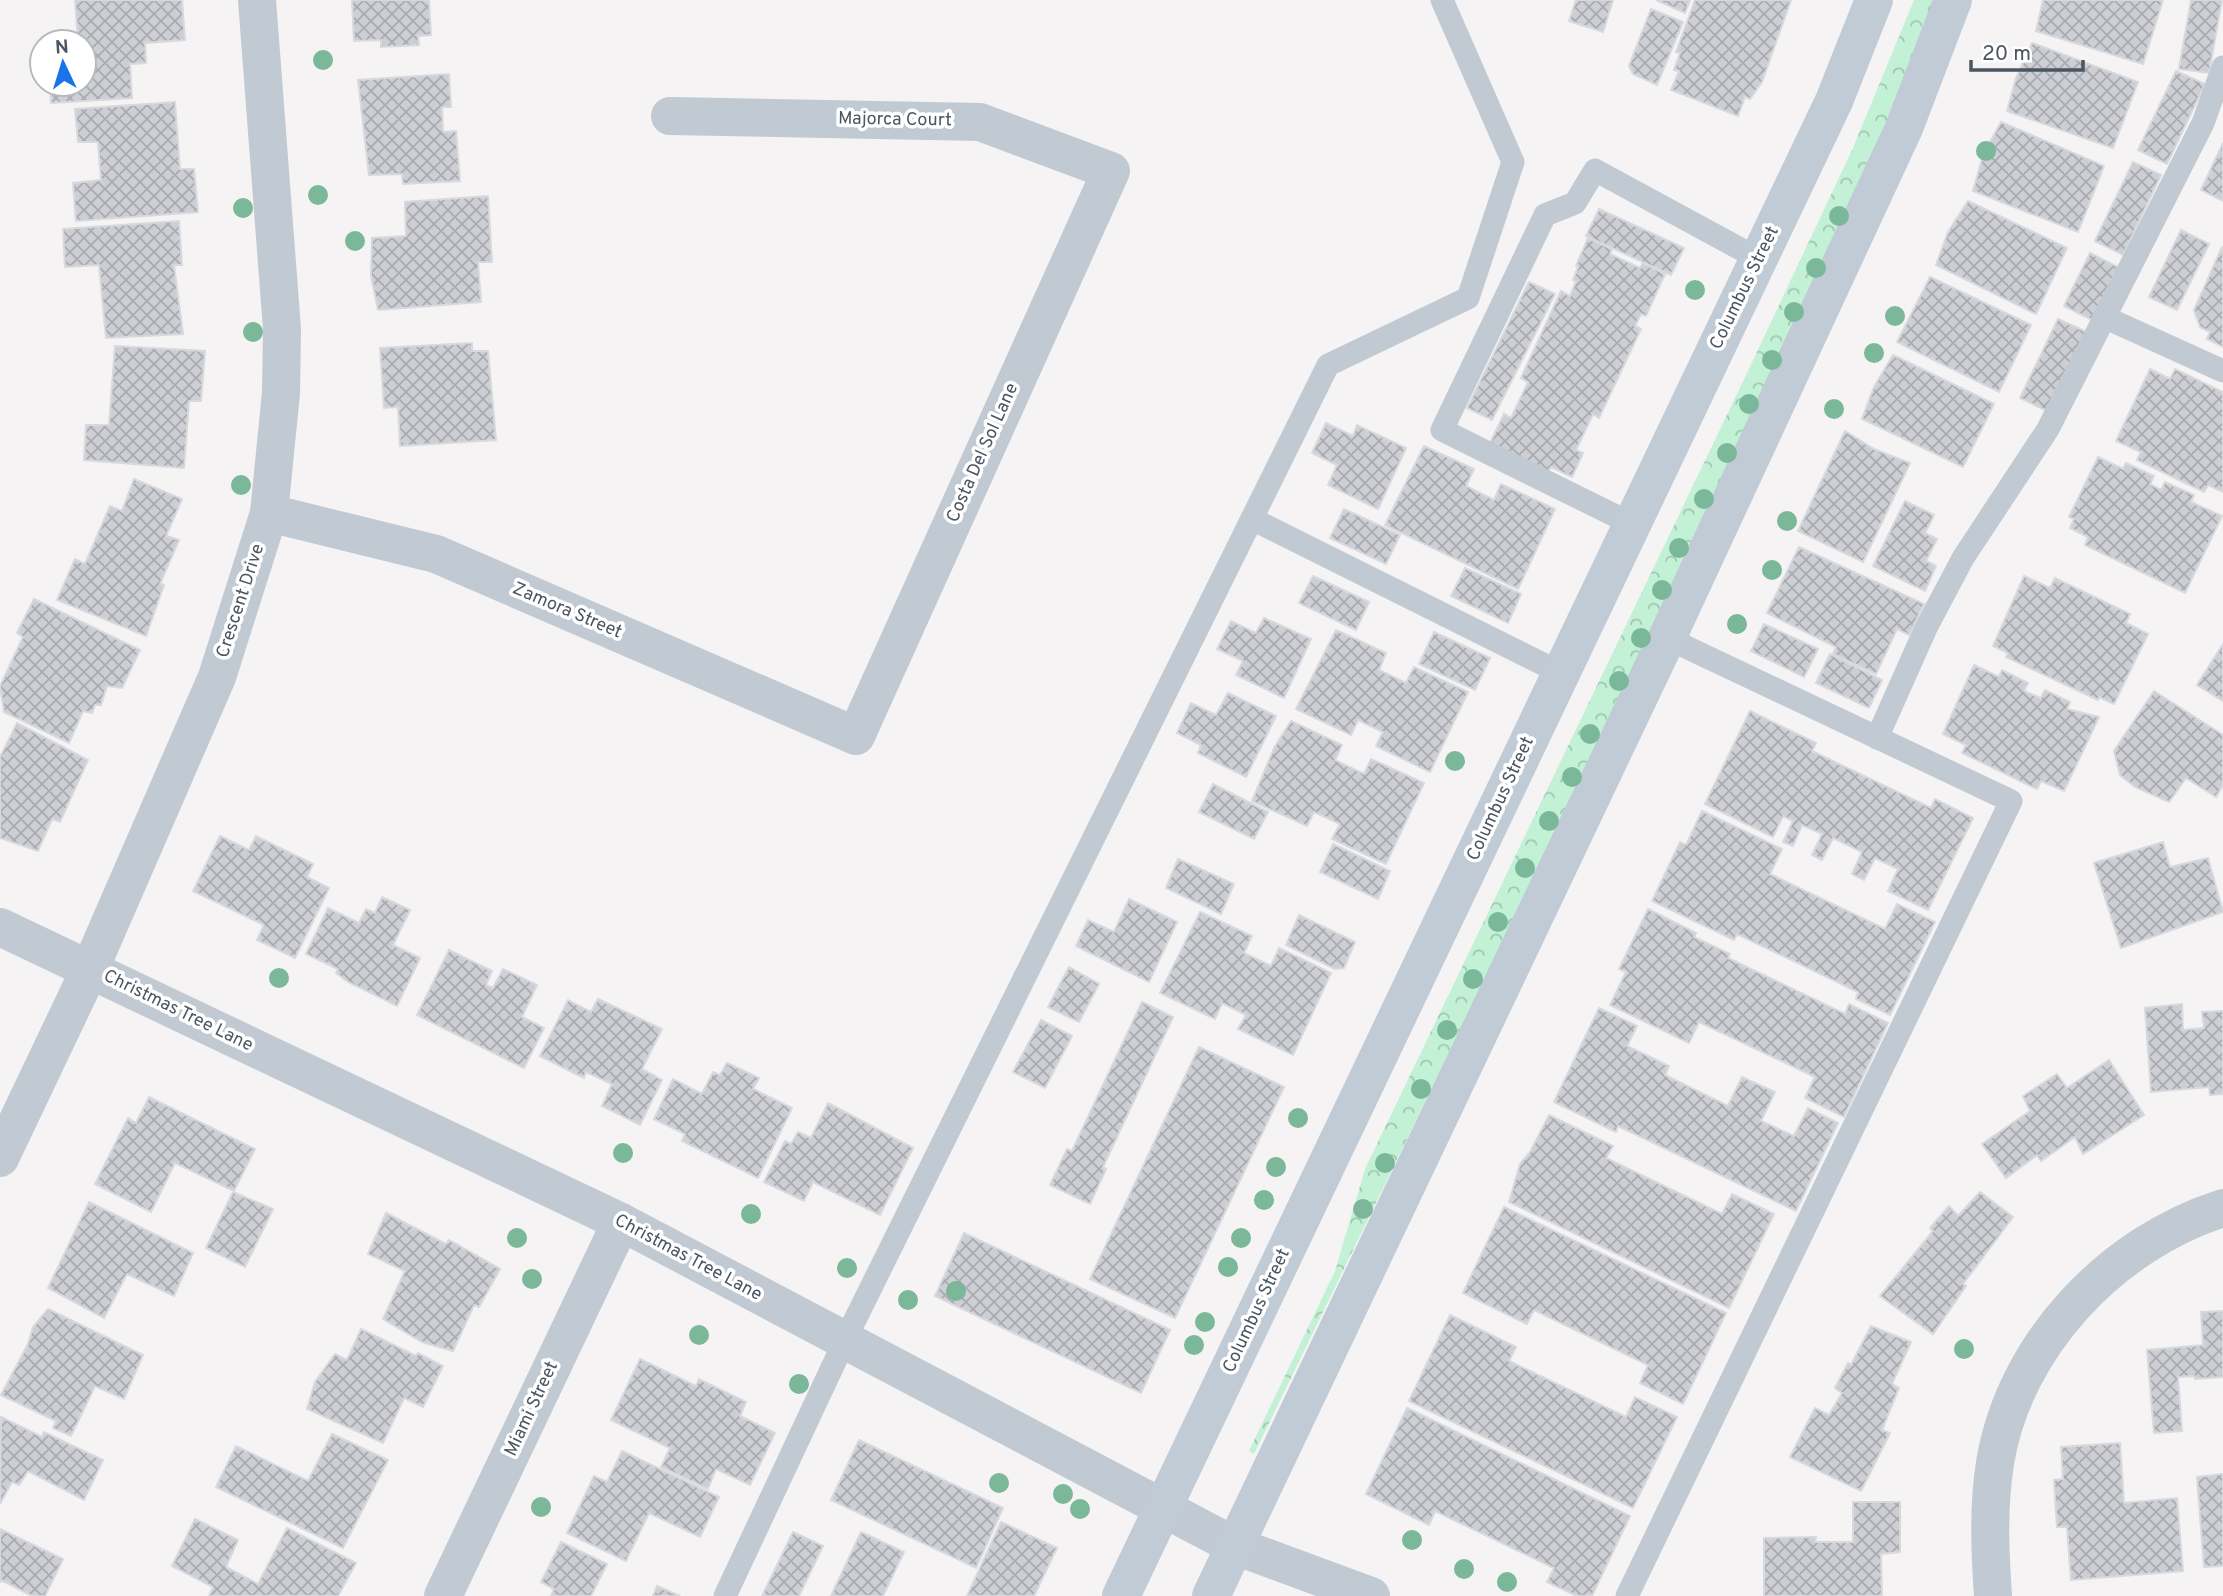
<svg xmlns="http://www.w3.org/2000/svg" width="2223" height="1596" font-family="Overpass,sans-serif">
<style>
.forest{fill:url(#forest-crowns)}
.building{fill:url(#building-cross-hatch);stroke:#d7d9de;stroke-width:2}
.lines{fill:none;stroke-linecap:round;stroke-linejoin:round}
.service{stroke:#c1cad2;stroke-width:23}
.minor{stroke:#c1cad2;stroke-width:38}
.tertiary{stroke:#c1cad2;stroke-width:38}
.secondary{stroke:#c1cbd6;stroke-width:38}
.tree{fill:#7bb799}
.labels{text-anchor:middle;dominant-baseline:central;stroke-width:7;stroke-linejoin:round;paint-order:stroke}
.street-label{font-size:18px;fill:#4a5661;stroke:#fff}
</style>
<defs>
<pattern id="forest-crowns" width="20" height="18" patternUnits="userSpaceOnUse" patternTransform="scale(1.75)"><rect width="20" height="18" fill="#c3f1d5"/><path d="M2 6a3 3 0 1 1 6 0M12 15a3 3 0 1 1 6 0" fill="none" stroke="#a0c6b0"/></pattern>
<pattern id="building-cross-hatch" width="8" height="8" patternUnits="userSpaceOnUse" patternTransform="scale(1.75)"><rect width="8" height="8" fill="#cdcfd5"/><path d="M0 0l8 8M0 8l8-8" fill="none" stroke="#a8abb0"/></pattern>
</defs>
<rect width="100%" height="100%" fill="#f5f3f3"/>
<path class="forest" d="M1914,0h29l-55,140 -128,272 -506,1042 -5,-3 86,-180 30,-102 383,-798 105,-223z"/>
<g class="building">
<path d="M75,0h107l3,40 -40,3 1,20 -16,1 2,34 -81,5 -1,-19h34v-42h-6z"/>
<path d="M352,0h77l2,35 -13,1 1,9 -38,2v-7l-27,1z"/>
<path d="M1576,0h37l-10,32 -34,-11z"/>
<path d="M1656,0h34l-5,13z"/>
<path d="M1695,0h96l-29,82 -12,17 -5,-2 -7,19 -67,-26 8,-19 -5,-1 6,-17 -4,-1z"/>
<path d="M2043,0h120l-20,64 -107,-33z"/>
<path d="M2191,0h31l-13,73 -30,-4z"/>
<path d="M1651,9l32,13 -26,63 -24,-11 -4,-8z"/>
<path d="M2032,43l106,39 -25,66 -106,-37 9,-33z"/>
<path d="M2176,71l29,13 -38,80 -29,-14z"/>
<path d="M449,74l2,33h-9l1,25 13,-1 4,50 -57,3 -1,-10 -33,1 -11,-95z"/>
<path d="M175,102l5,67h14l4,43 -122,9 -3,-38 28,-3 -3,-38h-20l-3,-33z"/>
<path d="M2001,122l103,44 -26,66 -105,-41 10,-36z"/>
<path d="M2223,143v58l-22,-11z"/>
<path d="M2133,162l28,13 -38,80 -28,-14z"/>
<path d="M488,196l4,66h-14l3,40 -103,8 -7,-34 1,-38 34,-2 -1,-34z"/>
<path d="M1968,201l99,47 -31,66 -100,-49 12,-33z"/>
<path d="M1599,209l85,39 -13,27 -85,-39z"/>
<path d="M179,221l3,44h-8l9,69 -77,4 -7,-73 -34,2 -2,-38z"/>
<path d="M2181,230l28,14 -32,66 -28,-13z"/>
<path d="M1588,238l24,11 -2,5 30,14 3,-5 22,11 -19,42 -5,-2 -6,12 6,3 -42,89 -6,-4 -17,36 7,3 -11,24 -21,-10 -4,6 -57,-30 14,-29 7,4 17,-36 -7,-4 40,-87 9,5 6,-15 -3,-1 5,-13 -2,-1z"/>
<path d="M2222,247h1v100l-16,-8 3,-7 -10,-5 -6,-17z"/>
<path d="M2090,253l28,14 -26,53 -28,-14z"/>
<path d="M1930,277l101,48 -32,67 -102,-50z"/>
<path d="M1529,282l26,12 -63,126 -25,-12z"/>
<path d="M2058,319l29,13 -38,80 -29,-14z"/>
<path d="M472,343v8h16l8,89 -96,6 -2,-39 -14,1 -4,-60z"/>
<path d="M115,346l90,5 -4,50h-12l-5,67 -100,-8 2,-35h23z"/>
<path d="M1893,355l101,49 -31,63 -101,-48 12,-32z"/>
<path d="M2150,369l20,10 5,-10 48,23v100l-15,-7 -4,7 -67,-32 4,-8 -25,-11z"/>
<path d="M1326,423l27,13 4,-11 49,23 -28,61 -50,-24 9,-20 -25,-12z"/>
<path d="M1845,431l29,18 36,14 -47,99 -65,-31z"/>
<path d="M1424,446l50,23 -8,17 28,14 7,-16 54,25 -37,80 -133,-64z"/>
<path d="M2098,457l25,12 3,-6 28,13 -4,8 11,6 4,-8 29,13 -3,7 31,14 -37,77 -100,-48 3,-8 -18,-9 4,-9 -5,-2z"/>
<path d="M134,479l48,20 -16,37 13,4 -19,44 4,1 -18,51 -89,-36 18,-41 10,5 25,-58 12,5z"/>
<path d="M1905,501l29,14 -9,18 12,6 -11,22 10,5 -11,25 -52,-25z"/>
<path d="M1344,509l56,26 -14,29 -56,-26z"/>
<path d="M1799,547l125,57 -15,31 -12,-6 -21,45 -43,-20 3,-7 -69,-34z"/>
<path d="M1465,568l56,26 -13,29 -57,-27z"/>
<path d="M1313,576l56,26 -13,28 -57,-27z"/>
<path d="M2024,576l26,12 5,-10 75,36 -4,9 22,11 -34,70 -15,-7 -1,3 -92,-43 2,-4 -15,-7z"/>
<path d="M34,599l106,51 -18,38 -15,-2 -6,19h-6l-3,8 -9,-2 -14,32 -65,-31 -4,-26 23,-49 -6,-4z"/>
<path d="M1264,618l47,21 -27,59 -48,-23 7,-14 -26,-12 14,-28 25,12z"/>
<path d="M1764,624l54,25 -14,28 -53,-26z"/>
<path d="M1336,630l50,23 -7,17 27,13 8,-16 54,25 -38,80 -54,-26 7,-14 -25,-12 -7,15 -55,-26z"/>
<path d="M1434,632l56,26 -15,32 -56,-26z"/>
<path d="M2223,644v57l-26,-16z"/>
<path d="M1830,654l52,26 -13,28 -53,-25z"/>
<path d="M1974,665l25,12 3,-7 26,13 -4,8 17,7 4,-8 25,12 -3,7 32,8 -35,74 -23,-10 -4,8 -75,-36 4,-8 -23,-11z"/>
<path d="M2154,691l69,44v50l-7,12 -30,-19 -17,24 -34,-15 -15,-12 -6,-24z"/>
<path d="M1228,693l48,23 -30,61 -48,-24 3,-8 -24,-12 14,-30 25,12z"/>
<path d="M1750,711l66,32 -4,8 119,57 4,-9 38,19 -45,92 -40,-19 10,-22 -23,-11 -11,22 -12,-6 10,-22 -29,-14 -11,22 -10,-5 10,-21 -20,-9 -9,21 -10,-4 10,-21 -10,-5 -10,21 -68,-33z"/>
<path d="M1291,721l51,24 -7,15 29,14 7,-15 53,24 -38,81 -54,-25 8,-15 -26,-12 -7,14 -55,-25 22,-53z"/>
<path d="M17,723l71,37 -28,62 -8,-3 -14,32 -38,-13v-81z"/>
<path d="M1213,784l55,28 -14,27 -55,-27z"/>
<path d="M1702,811l80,38 -12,25 115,55 12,-25 38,18 -45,93 -34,-16 2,-7 -121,-58 -3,6 -82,-39 28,-59 6,3z"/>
<path d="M220,836l29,14 7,-14 57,28 -6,13 22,11 -34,70 -38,-18 7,-15 -71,-34z"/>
<path d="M2163,842l7,25 38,-9 15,54 -102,36 -27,-85z"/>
<path d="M1333,844l57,27 -12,28 -58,-27z"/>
<path d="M1178,859l56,25 -13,30 -55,-26z"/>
<path d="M382,897l28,13 -17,35 27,13 -23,48 -49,-24 -12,-9 2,-4 -32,-15 22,-46 31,15 7,-14 9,4z"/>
<path d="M1129,899l48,23 -28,60 -73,-36 12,-26 26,12z"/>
<path d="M1648,909l48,24 -2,4 36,17 -2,4 117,56 4,-10 39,19 -44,94 -39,-19 10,-21 -116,-55 -10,21 -79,-38 16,-33 -7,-3z"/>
<path d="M1200,912l52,24 -8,17 27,13 8,-18 52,25 -38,82 -55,-26 8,-14 -24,-12 -7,16 -55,-26z"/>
<path d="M1299,915l56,27 -11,26 -9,1 -49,-24z"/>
<path d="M449,950l43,21 -6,14 7,3 10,-19 34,16 -15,32 22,11 -20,40 -107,-53z"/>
<path d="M1069,967l30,17 -20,38 -31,-15z"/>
<path d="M598,999l64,30 -20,40 20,11 -22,45 -38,-19 10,-22 -26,-12 -2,6 -44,-22 28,-56 23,12z"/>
<path d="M1142,1002l31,15 -70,150 3,2 -16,35 -40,-19 17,-36 5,2z"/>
<path d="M2182,1004l1,26 21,-2 -2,-16 21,-1v83l-13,1 -1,-8 -58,5 -6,-84z"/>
<path d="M1599,1008l38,18 -10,20 42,20 -4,9 63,31 14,-29 33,15 -14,29 33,15 14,-28 30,15 -42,88 -178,-85 -2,6 -62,-30z"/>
<path d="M1041,1020l31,16 -27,52 -32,-16z"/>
<path d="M1199,1047l85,40 -109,231 -85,-39z"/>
<path d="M2109,1060l35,55 -61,39 -8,-17 -34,24 -4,-6 -31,23 -24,-34 48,-33 -7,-15 34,-22 10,14z"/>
<path d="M727,1063l32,15 -6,11 39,19 -34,70 -76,-37 3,-7 -31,-15 19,-40 29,15 11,-22 7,3z"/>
<path d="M149,1097l106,52 -21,42 -59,-28 -24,49 -56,-28 33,-66 8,5z"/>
<path d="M828,1103l85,45 -33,67 -67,-33 -9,19 -40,-19 21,-41 6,3 7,-12 13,6z"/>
<path d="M1549,1115l64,31 -7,12 116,56 10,-20 42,20 -45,94 -220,-106 11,-38 10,-12z"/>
<path d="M233,1192l40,17 -28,58 -39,-19z"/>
<path d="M1980,1192l33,25 -50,67 3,2 -33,48 -53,-38 53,-65 -3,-3 19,-22 9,10z"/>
<path d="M89,1202l104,51 -19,43 -47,-22 -23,44 -56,-30z"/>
<path d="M1504,1207l222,106 -43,91 -43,-21 8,-18 -114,-55 -7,14 -64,-31z"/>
<path d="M386,1213l60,31 3,-4 51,29 -21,38 -5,-2 -21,46 -31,-9 -39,-23 22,-48 -37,-17z"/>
<path d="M964,1233l206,97 -29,63 -206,-97z"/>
<path d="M48,1309l95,46 -19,44 -29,-13 -24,50 -18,-8 3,-7 -55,-26 27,-51 5,-17z"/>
<path d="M2223,1311v66l-28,2 -1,-3 -16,1 4,54 -28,2 -7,-83 56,-5 -2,-33z"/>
<path d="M1450,1315l66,32 -7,14 117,56 9,-20 42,20 -44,91 -224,-107z"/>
<path d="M1871,1326l40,16 -19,42 7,4 -17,42 8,3 -29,58 -71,-34 25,-49 14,7 13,-22 -7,-5 13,-25 3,2z"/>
<path d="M361,1329l55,27 2,-3 25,13 -20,41 -19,-9 -21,45 -76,-34 8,-27 20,-28 12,6z"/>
<path d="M640,1359l56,27 3,-7 47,23 -6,14 35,17 -25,52 -34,-16 -8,20 -47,-22 9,-19 -59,-28z"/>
<path d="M1407,1408l223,108 -38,80h-15l-30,-14 7,-14 -119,-57 -6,14 -63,-31z"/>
<path d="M1,1417l41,20 2,-5 59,28 -19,40 -56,-29 -9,14 -7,-3 -12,22z"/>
<path d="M332,1434l56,26 -45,88 -127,-61 20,-41 72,35z"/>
<path d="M859,1440l144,68 -27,60 -145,-68z"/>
<path d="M2120,1443l4,60 53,-5 6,73 -112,9 -4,-53h-10l-3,-47 9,-1 -2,-32z"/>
<path d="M622,1451l97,46 -19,40 -51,-24 -23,48 -59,-28 27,-57 13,6z"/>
<path d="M2223,1474v92l-19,1 -7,-90z"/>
<path d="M1853,1502h47v50l-19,2 1,42h-118v-58l52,-1 -1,5h38z"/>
<path d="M195,1519l43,21 -12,27 32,17 29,-56 69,35 -18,33h-129l4,-9 -41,-21z"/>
<path d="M1001,1522l56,26 -23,48h-67z"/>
<path d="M0,1529l63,30 -18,37h-13l-31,-16 -1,3z"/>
<path d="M793,1532l30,14 -24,50h-37z"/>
<path d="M861,1532l43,20 -21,44h-52z"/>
<path d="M561,1542l46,22 -16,32h-40l3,-7 -13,-7z"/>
<path d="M657,1586l23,10h-27z"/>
</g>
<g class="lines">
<g class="service">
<path d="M2104,317l119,54"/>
<path d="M1252,519l309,154"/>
<path d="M1632,524l-190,-94 103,-215 30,-12 20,-33 164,89"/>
<path d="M1877,738l49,-110 37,-70 85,-129 155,-306 20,-56"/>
<path d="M725,1596l120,-256 483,-975 140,-67 45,-136 -71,-162"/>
<path d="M1627,1596l384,-795 -344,-163"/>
</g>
<g class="minor">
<path d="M269,513l167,41 420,182 255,-565 -131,-49 -310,-6"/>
<path d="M0,1158l90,-189 127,-292 52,-164 12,-120 1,-64 -25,-329"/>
<path d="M443,1596l178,-374"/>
<path d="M1993,1596c-3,-45 -5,-88 2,-133 19,-118 117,-220 228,-255"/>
</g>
<path class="tertiary" d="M0,927l621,295 614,324 136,50"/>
<g class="secondary">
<path d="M1121,1596l713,-1495 40,-101"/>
<path d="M1211,1596l456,-958 237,-510 49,-128"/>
</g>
</g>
<g class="tree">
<circle cx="323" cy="60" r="10"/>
<circle cx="1986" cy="151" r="10"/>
<circle cx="318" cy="195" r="10"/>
<circle cx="243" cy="208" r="10"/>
<circle cx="1839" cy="216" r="10"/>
<circle cx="355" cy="241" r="10"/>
<circle cx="1816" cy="268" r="10"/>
<circle cx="1695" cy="290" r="10"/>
<circle cx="1794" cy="312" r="10"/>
<circle cx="1895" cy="316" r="10"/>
<circle cx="253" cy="332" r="10"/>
<circle cx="1874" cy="353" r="10"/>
<circle cx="1772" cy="360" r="10"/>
<circle cx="1749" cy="404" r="10"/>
<circle cx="1834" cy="409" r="10"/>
<circle cx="1727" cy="453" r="10"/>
<circle cx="241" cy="485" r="10"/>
<circle cx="1704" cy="499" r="10"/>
<circle cx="1787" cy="521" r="10"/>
<circle cx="1679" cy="548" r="10"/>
<circle cx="1772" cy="570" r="10"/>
<circle cx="1662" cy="590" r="10"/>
<circle cx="1737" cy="624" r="10"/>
<circle cx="1641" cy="638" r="10"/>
<circle cx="1619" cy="681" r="10"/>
<circle cx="1590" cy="734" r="10"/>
<circle cx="1455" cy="761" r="10"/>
<circle cx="1572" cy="777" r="10"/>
<circle cx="1549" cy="821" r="10"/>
<circle cx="1525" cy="868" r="10"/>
<circle cx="1498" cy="922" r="10"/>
<circle cx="279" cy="978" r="10"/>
<circle cx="1473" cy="979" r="10"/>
<circle cx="1447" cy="1030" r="10"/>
<circle cx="1421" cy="1089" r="10"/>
<circle cx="1298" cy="1118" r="10"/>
<circle cx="623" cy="1153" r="10"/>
<circle cx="1385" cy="1163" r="10"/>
<circle cx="1276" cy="1167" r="10"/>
<circle cx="1264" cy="1200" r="10"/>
<circle cx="1363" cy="1209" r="10"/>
<circle cx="751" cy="1214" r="10"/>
<circle cx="517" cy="1238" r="10"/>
<circle cx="1241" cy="1238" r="10"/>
<circle cx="1228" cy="1267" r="10"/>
<circle cx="847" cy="1268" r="10"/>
<circle cx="532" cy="1279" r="10"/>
<circle cx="956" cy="1291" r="10"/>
<circle cx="908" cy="1300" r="10"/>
<circle cx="1205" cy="1322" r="10"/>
<circle cx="699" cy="1335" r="10"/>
<circle cx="1194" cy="1345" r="10"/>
<circle cx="1964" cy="1349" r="10"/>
<circle cx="799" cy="1384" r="10"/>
<circle cx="999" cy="1483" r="10"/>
<circle cx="1063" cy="1494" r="10"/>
<circle cx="541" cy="1507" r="10"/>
<circle cx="1080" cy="1509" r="10"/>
<circle cx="1412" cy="1540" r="10"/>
<circle cx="1464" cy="1569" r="10"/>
<circle cx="1507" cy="1582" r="10"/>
</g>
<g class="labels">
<g class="street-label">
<text transform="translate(895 120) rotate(1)">Majorca Court</text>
<text transform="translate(1745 288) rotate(-64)">Columbus Street</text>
<text transform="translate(983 453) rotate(-66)">Costa Del Sol Lane</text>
<text transform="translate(241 601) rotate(-72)">Crescent Drive</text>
<text transform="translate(567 611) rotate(23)">Zamora Street</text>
<text transform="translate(1501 799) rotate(-65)">Columbus Street</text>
<text transform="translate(178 1011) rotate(26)">Christmas Tree Lane</text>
<text transform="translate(688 1258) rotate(28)">Christmas Tree Lane</text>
<text transform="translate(1257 1311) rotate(-65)">Columbus Street</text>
<text transform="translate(532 1409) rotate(-65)">Miami Street</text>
</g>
</g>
<g transform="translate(63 63) rotate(356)"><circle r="33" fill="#ffffff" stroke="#b7bbc0" stroke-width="2"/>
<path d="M0-5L12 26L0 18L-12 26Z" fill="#1a73e8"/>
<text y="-10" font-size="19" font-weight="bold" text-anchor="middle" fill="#4a5661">N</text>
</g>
<path d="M1971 60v10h112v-10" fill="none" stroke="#4a5661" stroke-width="3.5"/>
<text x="1982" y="60" font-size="21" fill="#4a5661" stroke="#ffffff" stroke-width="5" paint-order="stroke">20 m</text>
</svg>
